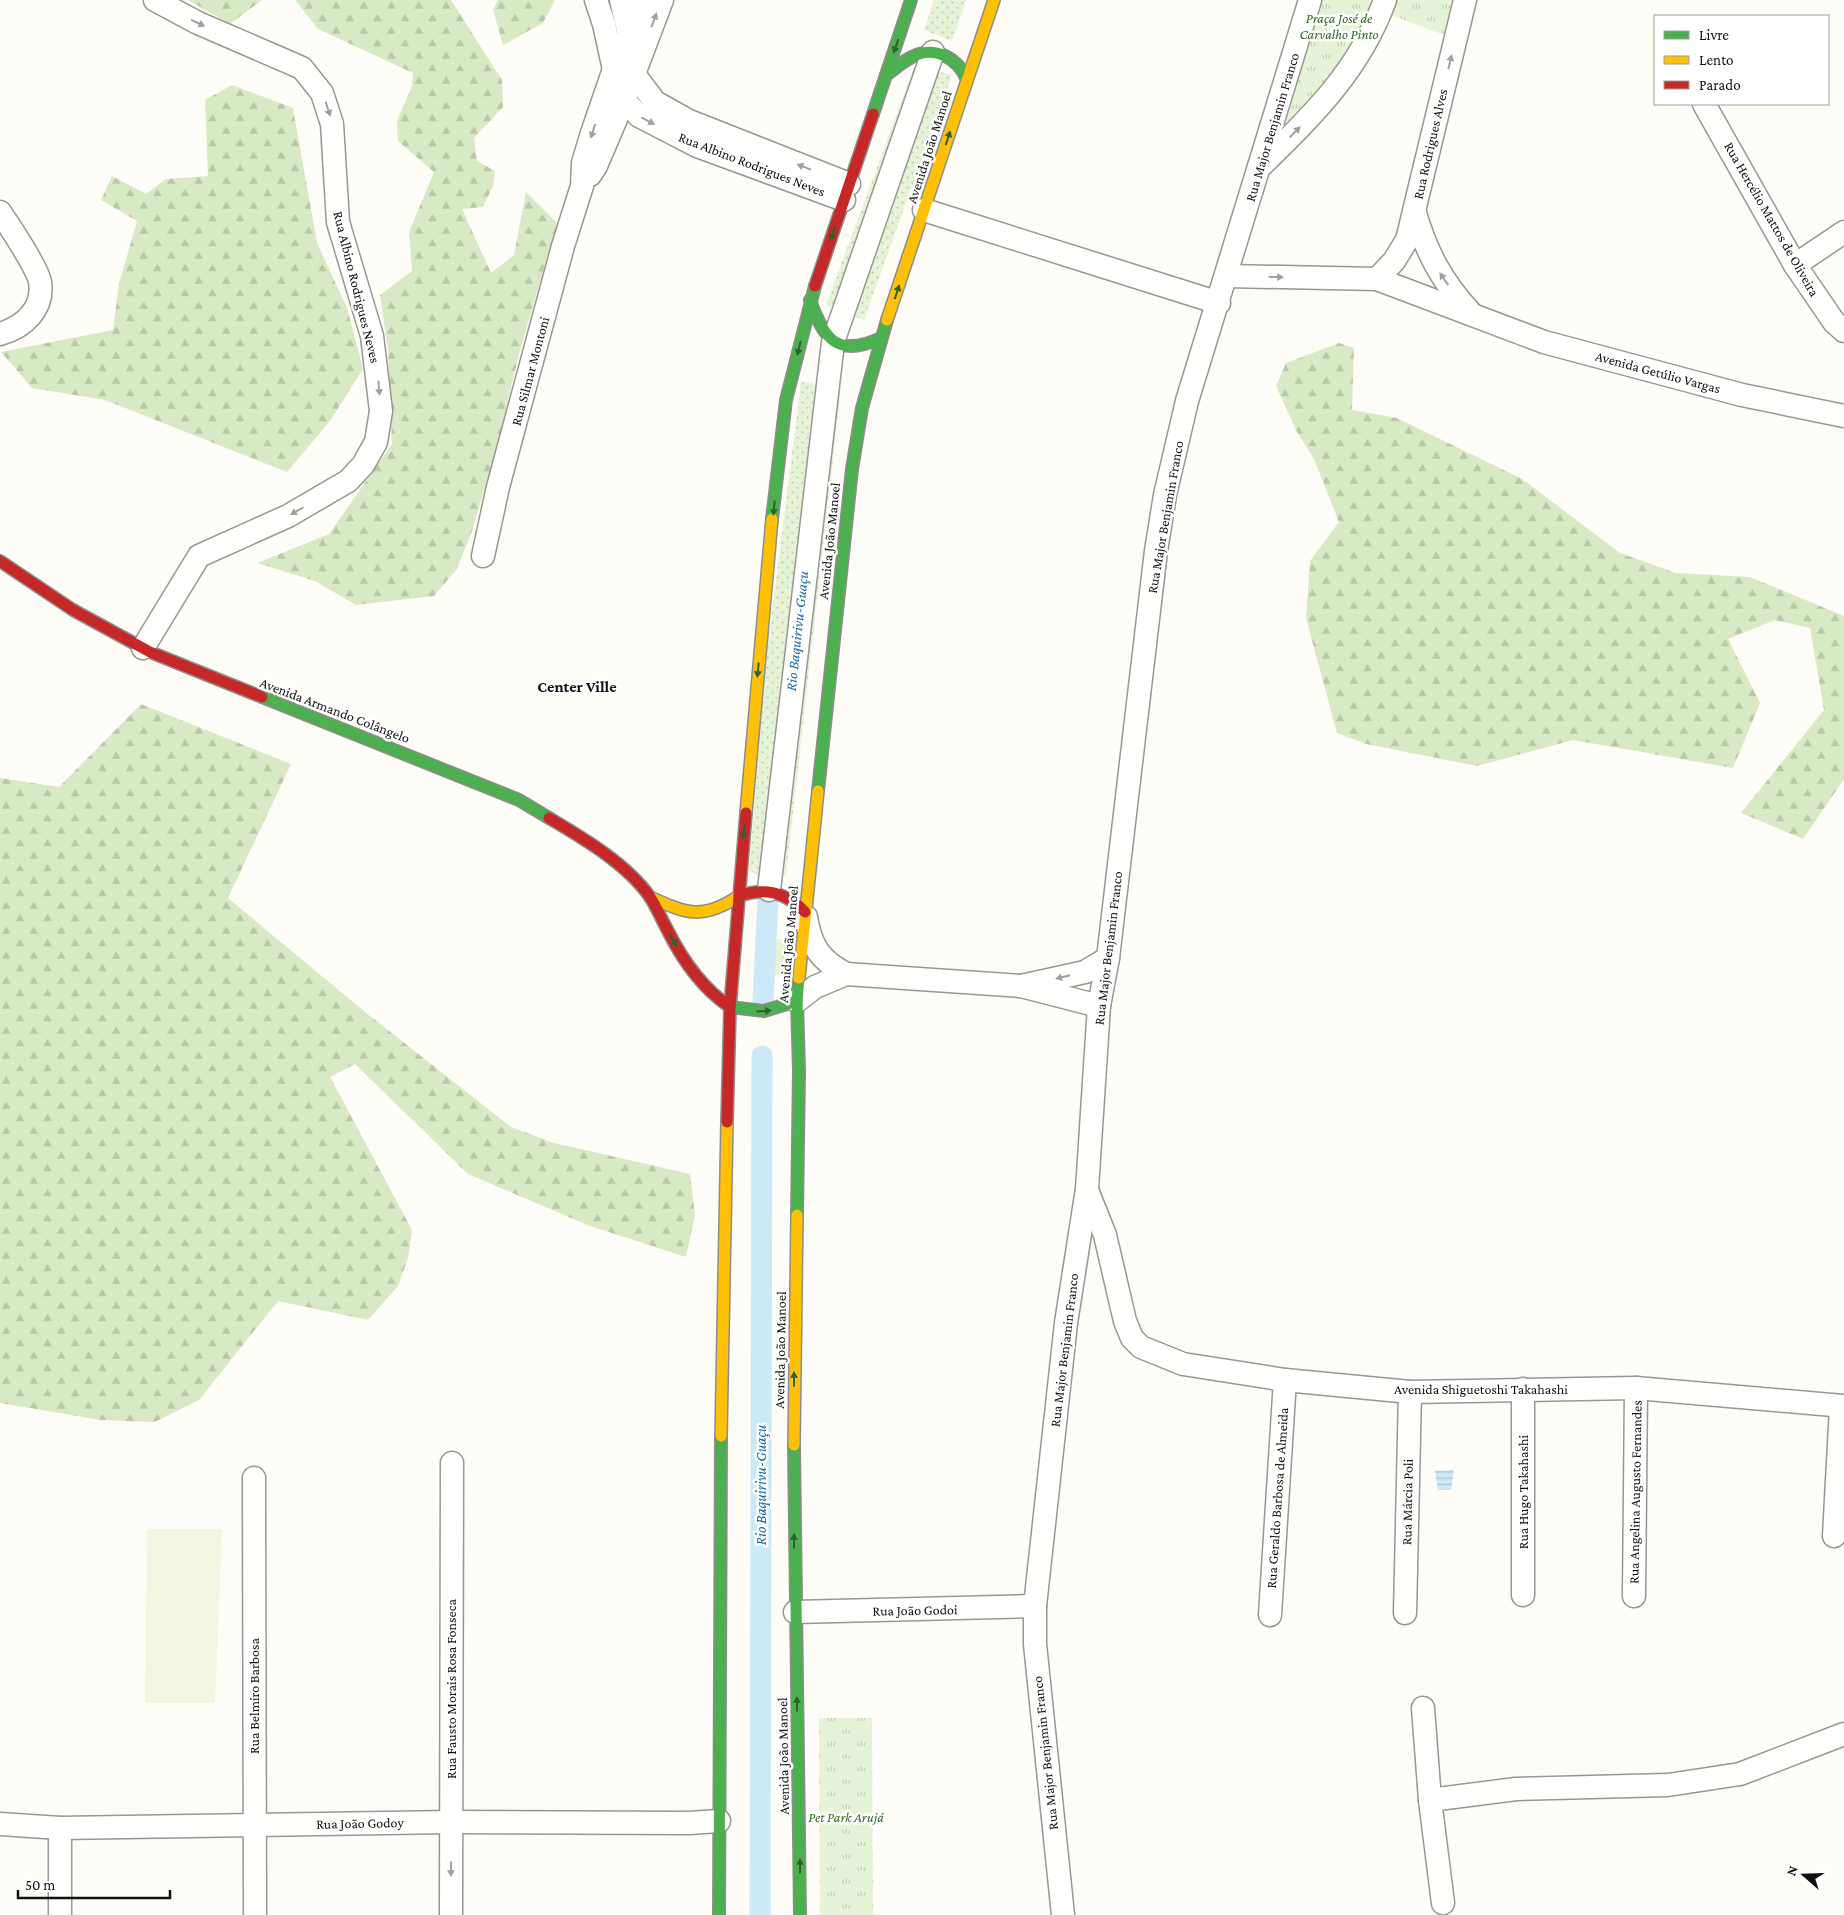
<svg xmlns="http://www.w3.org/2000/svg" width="1844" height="1915" font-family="'Crimson Pro',serif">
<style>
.grass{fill:url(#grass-dots)}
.forest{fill:url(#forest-firs)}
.park{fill:url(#park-tufts)}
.pitch{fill:#f0f6e1}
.water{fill:url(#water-rules)}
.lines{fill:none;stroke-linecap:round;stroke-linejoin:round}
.canal{stroke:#cde8f7;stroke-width:21}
.street-casing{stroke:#979795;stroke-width:25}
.fast-casing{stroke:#8e8d8b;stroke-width:14}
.slow-casing{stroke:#8e8d8b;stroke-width:14}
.jam-casing{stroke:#8e8d8b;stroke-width:14}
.street{stroke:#fffffe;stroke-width:22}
.fast{stroke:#4caf50;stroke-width:11}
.slow{stroke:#ffc107;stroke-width:11}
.jam{stroke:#c62828;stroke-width:11}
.oneway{fill:#a0a09f}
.oneway2{fill:#2e6030}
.labels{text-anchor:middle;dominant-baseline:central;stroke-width:5;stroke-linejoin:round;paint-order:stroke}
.park-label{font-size:14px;font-style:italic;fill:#2f6b1f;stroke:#fff}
.street-label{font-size:14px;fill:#111;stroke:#fff}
.water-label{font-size:15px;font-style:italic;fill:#1768a6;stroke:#fff}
.quarter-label{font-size:16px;font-weight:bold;fill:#111;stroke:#fff}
</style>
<defs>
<pattern id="grass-dots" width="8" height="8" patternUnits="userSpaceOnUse" patternTransform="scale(1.25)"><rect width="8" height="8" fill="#e7f3d7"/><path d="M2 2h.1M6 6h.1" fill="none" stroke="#c5cfb8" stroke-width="1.8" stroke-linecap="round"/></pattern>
<pattern id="forest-firs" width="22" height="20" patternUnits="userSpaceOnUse" patternTransform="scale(1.25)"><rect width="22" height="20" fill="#d8eac5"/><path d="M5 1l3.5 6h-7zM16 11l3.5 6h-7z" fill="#b8c8a8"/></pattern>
<pattern id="park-tufts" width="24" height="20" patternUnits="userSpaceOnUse" patternTransform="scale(1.25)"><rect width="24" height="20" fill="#e7f3d7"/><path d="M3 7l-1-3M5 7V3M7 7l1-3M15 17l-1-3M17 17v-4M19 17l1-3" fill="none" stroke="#c5cfb8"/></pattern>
<pattern id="water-rules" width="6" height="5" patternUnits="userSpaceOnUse" patternTransform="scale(1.25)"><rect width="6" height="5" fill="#cde8f7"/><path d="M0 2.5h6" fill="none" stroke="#afc6d3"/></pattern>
</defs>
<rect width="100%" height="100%" fill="#fdfcf7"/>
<g class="grass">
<path d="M934,0h32l-14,41 -28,-11z"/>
<path d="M915,65l37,10 -88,245 -38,-15z"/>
<path d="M801,382l40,6 -55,487 -21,5 -16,-10 17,-210z"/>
</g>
<g class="forest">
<path d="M188,0h74l-32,24z"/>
<path d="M295,0h156l51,80 1,27 -29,31 3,23 18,10 -2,15 -10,21 -21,2 29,64 23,-18 12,-63 31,31 -38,131 -21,89 -26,88 -15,38 -23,27 -78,9 -41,-24 -58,-18 72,-29 63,-90 -4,-94 -8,-55 32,-24 -3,-39 25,-60 -36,-31 -1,-20 15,-35 1,-13 -95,-44z"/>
<path d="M498,0h57l-12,23 -40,22 -10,-35z"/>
<path d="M232,85l61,23 24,135 30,65 16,61 -33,52 -43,51 -182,-72 -73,-12 -31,-36 112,-22 6,-46 18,-63 -36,-21 11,-24 34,18 20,-15 42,-3 -3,-76z"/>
<path d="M1339,343l15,5 -2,62 45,8 125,61 98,74 56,20 74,4 94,39v163l-41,60 -62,-26 83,-103 -14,-82 -35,-8 -47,19 32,64 -27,65 -160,-28 -96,26 -111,-22 -29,-11 -31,-115 4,-57 29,-39 -25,-63 -17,-27 -21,-46 10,-23z"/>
<path d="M141,704l150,60 -63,134 137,114 146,115 43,16 136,31 5,41 -9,42 -96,-31 -122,-52 -113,-110 -25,13 82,153 -4,28 -10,28 -30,34 -90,-19 -79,99 -44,22 -54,-2 -101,-17v-625l59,9z"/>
</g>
<g class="park">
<path d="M1320,0h59l-23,50 -77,87z"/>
<path d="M1393,0h63l-9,36 -59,-22z"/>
<path d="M763,938l25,2 -2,32 -14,5 -13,-7z"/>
<path d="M819,1718h53l1,197h-53z"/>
</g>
<path class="pitch" d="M147,1529h75l-7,174h-70z"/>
<path class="water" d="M1454,1470l-3,20h-13l-3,-19z"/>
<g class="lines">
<g class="canal">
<path d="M763,1000l5,-99"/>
<path d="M760,1915l2,-859"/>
</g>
<defs>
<g id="street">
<path d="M596,0l8,24 12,55 8,21 15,16 58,30 147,54"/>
<path d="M621,0l8,34 5,40 21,28 34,19 160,63"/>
<path d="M1704,104l91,161 39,57 10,9"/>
<path d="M1263,164c51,-50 97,-95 122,-164"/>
<path d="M590,175l6,-9 28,-66 38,-100"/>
<path d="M924,210l295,93"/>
<path d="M0,212c9,13 38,57 40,70 4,27 -16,45 -40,52"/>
<path d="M1415,213c12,41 27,68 55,99"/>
<path d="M1795,265l49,-33"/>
<path d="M1227,276l150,3 167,63 198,53 102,21"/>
<path d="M1377,279l17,-18 13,-21 58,-240"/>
<path d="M483,556l15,-69 65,-241 19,-60 1,-23 9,-30 22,-64 30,-69"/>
<path d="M143,648l56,-92 89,-40 60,-35 15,-16 13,-23 5,-31 -9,-75 -34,-114 -6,-98 -10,-31 -20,-25 -104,-45 -43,-23"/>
<path d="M769,890l64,-548 100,-290"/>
<path d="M806,917c5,30 14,43 40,57l175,12"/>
<path d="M797,1001l18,-14 31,-13"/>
<path d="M1099,1006l-78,-20 64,-14 23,-14"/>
<path d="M1087,1190l18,45 20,86 7,17 9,9 42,17 102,16 125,12 226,-4 208,18"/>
<path d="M1523,1389v206"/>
<path d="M254,1478l1,437"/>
<path d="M1834,1536l7,-129"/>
<path d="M1634,1596l2,-208"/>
<path d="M795,1612l240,-6"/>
<path d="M1405,1613l5,-221"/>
<path d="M1270,1615l15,-235"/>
<path d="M1423,1708l7,92 13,103"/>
<path d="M1430,1800l86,-11 152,-4 72,-11 104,-40"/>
<path d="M0,1824l60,4 391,-6 238,1 30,-2"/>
<path d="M60,1915v-87"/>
<path d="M451,1915l1,-452"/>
<path d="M1063,1915l-28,-271v-38l31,-283 21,-134 12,-183 9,-48 48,-407 9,-56 22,-94 123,-401"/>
</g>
<g id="fast">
<path d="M886,75c9,-6 17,-14 26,-18 23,-12 46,1 55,23"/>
<path d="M873,114l38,-114"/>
<path d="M810,300c14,40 28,58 71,38"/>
<path d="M772,519l14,-119 29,-114"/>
<path d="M262,697l257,103 30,18"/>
<path d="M818,791l34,-322 10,-61 25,-88"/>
<path d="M730,1007l34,4 33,-10"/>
<path d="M797,1215l2,-144 -2,-70 2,-23"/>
<path d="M794,1445l6,470"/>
<path d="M719,1915l2,-479"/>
</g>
<g id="slow">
<path d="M887,320l107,-320"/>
<path d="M746,813l26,-294"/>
<path d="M650,897c37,17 53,23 89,-1"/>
<path d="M799,978l19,-187"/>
<path d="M721,1436l6,-314"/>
<path d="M794,1445l3,-230"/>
</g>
<g id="jam">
<path d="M815,286l58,-172"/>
<path d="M0,561l73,49 77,42 112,45"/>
<path d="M549,818c34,20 78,46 101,79 7,11 12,23 18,34 15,30 34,57 62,76"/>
<path d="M739,896c26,-9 47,-4 66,16"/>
<path d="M727,1122l3,-115 16,-194"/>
</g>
</defs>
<use href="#street" class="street-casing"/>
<use href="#fast" class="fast-casing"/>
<use href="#slow" class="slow-casing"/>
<use href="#jam" class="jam-casing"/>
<use href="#street" class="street"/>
<use href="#fast" class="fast"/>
<use href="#slow" class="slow"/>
<use href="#jam" class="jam"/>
</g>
<defs><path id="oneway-solid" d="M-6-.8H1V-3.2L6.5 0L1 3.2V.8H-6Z" transform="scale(1.25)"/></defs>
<g class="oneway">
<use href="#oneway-solid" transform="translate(654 20) rotate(-70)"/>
<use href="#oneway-solid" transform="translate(198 23) rotate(25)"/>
<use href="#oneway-solid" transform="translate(1450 62) rotate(-77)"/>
<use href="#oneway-solid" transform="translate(328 109) rotate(72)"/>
<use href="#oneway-solid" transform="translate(648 121) rotate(28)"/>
<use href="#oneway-solid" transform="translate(593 131) rotate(108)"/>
<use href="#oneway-solid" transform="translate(1295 132) rotate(-45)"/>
<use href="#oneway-solid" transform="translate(804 167) rotate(-159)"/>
<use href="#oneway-solid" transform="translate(1276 277) rotate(1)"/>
<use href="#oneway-solid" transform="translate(1444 279) rotate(-125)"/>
<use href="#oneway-solid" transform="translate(379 388) rotate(85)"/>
<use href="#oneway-solid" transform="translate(297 511) rotate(150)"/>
<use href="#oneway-solid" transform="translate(1063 977) rotate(167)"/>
<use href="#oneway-solid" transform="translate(451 1869) rotate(90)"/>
</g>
<g class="oneway2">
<use href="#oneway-solid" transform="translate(896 46) rotate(109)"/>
<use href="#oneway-solid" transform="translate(948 138) rotate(-72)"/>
<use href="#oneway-solid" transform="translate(833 233) rotate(109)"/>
<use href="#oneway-solid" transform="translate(897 292) rotate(-72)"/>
<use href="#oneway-solid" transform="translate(799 348) rotate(104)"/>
<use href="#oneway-solid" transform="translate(774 508) rotate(95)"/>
<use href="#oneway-solid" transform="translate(758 670) rotate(95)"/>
<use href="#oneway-solid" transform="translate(744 832) rotate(95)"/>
<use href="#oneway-solid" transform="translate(673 940) rotate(59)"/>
<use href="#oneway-solid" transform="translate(764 1011) rotate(-5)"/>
<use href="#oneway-solid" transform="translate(794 1379) rotate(-90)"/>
<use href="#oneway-solid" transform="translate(794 1541) rotate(-90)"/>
<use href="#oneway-solid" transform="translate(797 1704) rotate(-91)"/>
<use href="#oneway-solid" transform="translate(800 1866) rotate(-90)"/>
</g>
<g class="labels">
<g class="park-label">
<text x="1339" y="18">Praça José de<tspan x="1339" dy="16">Carvalho Pinto</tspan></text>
<text x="846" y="1817">Pet Park Arujá</text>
</g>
<g class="street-label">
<text transform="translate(1272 127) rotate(-73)">Rua Major Benjamin Franco</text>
<text transform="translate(1430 144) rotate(-77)">Rua Rodrigues Alves</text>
<text transform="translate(929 147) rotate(-72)">Avenida João Manoel</text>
<text transform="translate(752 164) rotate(21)">Rua Albino Rodrigues Neves</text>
<text transform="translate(1772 219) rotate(60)">Rua Hercélio Mattos de Oliveira</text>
<text transform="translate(357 287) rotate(76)">Rua Albino Rodrigues Neves</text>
<text transform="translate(530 371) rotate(-75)">Rua Silmar Montoni</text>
<text transform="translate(1658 372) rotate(15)">Avenida Getúlio Vargas</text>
<text transform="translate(1165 517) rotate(-80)">Rua Major Benjamin Franco</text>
<text transform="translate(829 541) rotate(-84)">Avenida João Manoel</text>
<text transform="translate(335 710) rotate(21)">Avenida Armando Colângelo</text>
<text transform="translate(788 944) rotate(-85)">Avenida João Manoel</text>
<text transform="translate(1108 948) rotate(-83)">Rua Major Benjamin Franco</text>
<text transform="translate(780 1350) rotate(-89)">Avenida João Manoel</text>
<text transform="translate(1064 1350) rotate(-83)">Rua Major Benjamin Franco</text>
<text x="1481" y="1389">Avenida Shiguetoshi Takahashi</text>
<text transform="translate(1523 1492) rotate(-90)">Rua Hugo Takahashi</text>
<text transform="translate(1635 1492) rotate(-89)">Rua Angelina Augusto Fernandes</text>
<text transform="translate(1277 1498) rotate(-86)">Rua Geraldo Barbosa de Almeida</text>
<text transform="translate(1407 1502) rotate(-89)">Rua Márcia Poli</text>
<text transform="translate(915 1610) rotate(-1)">Rua João Godoi</text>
<text transform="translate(451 1689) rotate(-90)">Rua Fausto Morais Rosa Fonseca</text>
<text transform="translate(254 1696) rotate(-90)">Rua Belmiro Barbosa</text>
<text transform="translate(1045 1753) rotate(-96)">Rua Major Benjamin Franco</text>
<text transform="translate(783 1756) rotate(-91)">Avenida João Manoel</text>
<text transform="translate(360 1823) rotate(-1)">Rua João Godoy</text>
</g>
<g class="water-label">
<text transform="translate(797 631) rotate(-84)">Rio Baquirivu-Guaçu</text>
<text transform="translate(761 1485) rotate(-90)">Rio Baquirivu-Guaçu</text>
</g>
<g class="quarter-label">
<text x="577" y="686">Center Ville</text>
</g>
</g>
<rect x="1654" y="15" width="175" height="90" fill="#ffffff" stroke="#a0a0a0"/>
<rect x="1664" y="31" width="25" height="8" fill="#4caf50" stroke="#a0a0a0"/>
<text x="1699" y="40" font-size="15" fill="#111111">Livre</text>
<rect x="1664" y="56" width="25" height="8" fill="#ffc107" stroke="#a0a0a0"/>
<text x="1699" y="65" font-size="15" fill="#111111">Lento</text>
<rect x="1664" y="81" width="25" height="8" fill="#c62828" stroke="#a0a0a0"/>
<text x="1699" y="90" font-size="15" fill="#111111">Parado</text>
<g transform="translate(1804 1875) rotate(290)" stroke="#ffffff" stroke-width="4" paint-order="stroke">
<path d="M0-4L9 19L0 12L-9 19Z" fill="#111111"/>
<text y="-8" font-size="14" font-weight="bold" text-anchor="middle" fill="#111111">N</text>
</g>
<path d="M18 1890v8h152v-8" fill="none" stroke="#111111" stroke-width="2.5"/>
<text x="25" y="1890" font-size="15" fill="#111111" stroke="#ffffff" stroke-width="4" paint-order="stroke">50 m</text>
</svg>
